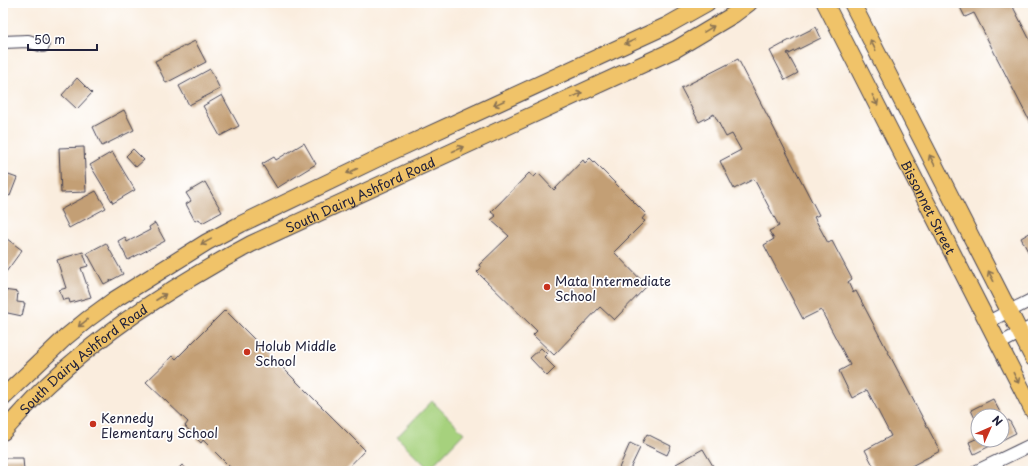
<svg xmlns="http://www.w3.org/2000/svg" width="1036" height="474" font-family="'Playpen Sans',sans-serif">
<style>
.green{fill:#a6d17d;stroke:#647a5c}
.building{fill:#c39f74}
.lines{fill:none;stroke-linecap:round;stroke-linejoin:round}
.minor-casing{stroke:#424053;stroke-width:14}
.major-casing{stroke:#424053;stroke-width:18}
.minor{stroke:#fff;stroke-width:12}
.major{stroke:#f0c369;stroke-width:16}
.oneway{stroke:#897252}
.poi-dot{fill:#c8321e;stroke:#fff;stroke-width:1.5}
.labels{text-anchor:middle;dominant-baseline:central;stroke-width:3.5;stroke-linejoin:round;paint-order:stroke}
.street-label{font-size:13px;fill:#22223b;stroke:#fff}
.poi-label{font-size:13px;fill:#22223b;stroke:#fff;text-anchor:start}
</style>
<rect width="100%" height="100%" fill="#fff"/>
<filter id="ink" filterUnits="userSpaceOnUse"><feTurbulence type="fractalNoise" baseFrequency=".025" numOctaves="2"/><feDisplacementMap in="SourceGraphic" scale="8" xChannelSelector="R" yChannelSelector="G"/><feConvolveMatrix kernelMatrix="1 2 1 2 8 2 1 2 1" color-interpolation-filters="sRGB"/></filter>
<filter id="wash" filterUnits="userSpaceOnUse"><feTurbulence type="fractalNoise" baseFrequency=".012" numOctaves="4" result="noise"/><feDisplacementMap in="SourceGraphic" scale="16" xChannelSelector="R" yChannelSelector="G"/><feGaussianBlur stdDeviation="0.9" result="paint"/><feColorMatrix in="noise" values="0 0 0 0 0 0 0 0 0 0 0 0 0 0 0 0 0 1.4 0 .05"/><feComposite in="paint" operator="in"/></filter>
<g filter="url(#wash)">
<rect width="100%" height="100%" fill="#faedde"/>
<path class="green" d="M432,401l32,32 -35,36 -32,-32z"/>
<g id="blocks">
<g class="building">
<path d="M958,3h58l-4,2 21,41v82l-59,-115 -9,4z"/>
<path d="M816,27l5,11 -32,16v-2l-2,1 11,20 -13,7 -15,-29 13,-7h2l-1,-1z"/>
<path d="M195,41l11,21 -40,21 -11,-22z"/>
<path d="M738,59l81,156 -5,2 14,26 4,-2 20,38 -4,3 5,11 3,-2 84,160 -38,20h-26l-11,-21 26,-14 -24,-46 -15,8 -13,-27 11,-6 -29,-55 -18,9 -39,-74 10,-6 -5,-8 10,-5 -25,-47 -20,10 -14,-28 21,-11 -9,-16 -6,3 -12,-23 -15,8 -18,-34z"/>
<path d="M210,69l10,20 -31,16 -10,-19z"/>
<path d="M77,78l15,15 -15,16 -15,-14z"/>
<path d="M222,95l17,31 -19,10 -17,-30z"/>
<path d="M124,110l10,20 -32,16 -9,-19z"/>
<path d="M304,143l12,21 -39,24 -15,-24 12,-7 2,3z"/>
<path d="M84,147l2,45 -25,1 -2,-45z"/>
<path d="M133,149l11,11 -8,7 -10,-11z"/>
<path d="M112,152l23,38 -22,13 -23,-38z"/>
<path d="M590,158l56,56 -4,5 3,2 -31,31 33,34 -33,34 -14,-13 -46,48 -21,-20 4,-4 -60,-59 4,-4 -2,-3 30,-29 -18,-16 5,-4 -5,-4 38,-39 5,4 4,-4 16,17 29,-30 2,3z"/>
<path d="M3,173l14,5 -7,18 -7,-3z"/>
<path d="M205,182l17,30 -20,11 -3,-4 -4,2 -9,-17 5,-3 -5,-8z"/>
<path d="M96,191l10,17 -37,20 -9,-18z"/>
<path d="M155,223l10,18 -37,19 -10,-19 7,-4 2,5 23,-12 -1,-3z"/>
<path d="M1033,231v30l-12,-23z"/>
<path d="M3,236l19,14 -16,22 -3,-2z"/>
<path d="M106,243l17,31 -19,10 -17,-31z"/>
<path d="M83,252l5,14 -7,2 10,29 -21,6 -1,-4 -6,1 -4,-10 7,-2 -9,-28z"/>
<path d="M3,290l15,2 -1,10 8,1 -3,13 -19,-4z"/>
<path d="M225,310l140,140 -20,21h-117l3,-3 -28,-28 -2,3 -16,-17 3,-4 -42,-40 27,-26 3,3z"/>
<path d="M541,348l6,6 -3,3 11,11 -8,8 -17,-18z"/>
<path d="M993,399l9,17h-24v9l-7,-15z"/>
<path d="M1002,417l3,5 4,-2 7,13 -42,21 -5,-12 9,-4v2h24z"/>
<path d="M647,434l24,12 -4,9 -25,-12z"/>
<path d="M630,443l10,5 -11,23h-3l-7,-3z"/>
<path d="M703,449l13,22h-35l-5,-7z"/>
<path d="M4,458h19l1,13h-19z"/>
<path d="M182,465l7,6h-13z"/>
</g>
</g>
</g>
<g filter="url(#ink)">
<use href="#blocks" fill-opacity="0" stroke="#424053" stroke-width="1"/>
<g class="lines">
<defs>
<g id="minor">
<path d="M3,42l25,-1 15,5"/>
<path d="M988,322l45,-23"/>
<path d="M999,344l34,-18"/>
<path d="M977,471l56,-27"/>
</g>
<g id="major">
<path id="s1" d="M825,3l208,408"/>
<path d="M852,3l181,355"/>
<path d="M3,397l63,-60 22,-18 26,-19 93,-58 34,-18 146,-70 279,-128 41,-23"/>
<path id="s2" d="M3,432c14,-15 28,-32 44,-47 60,-57 131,-102 204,-141l425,-195 57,-34 16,-12"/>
</g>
</defs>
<use href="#minor" class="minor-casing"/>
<use href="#major" class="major-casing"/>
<use href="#minor" class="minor"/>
<use href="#major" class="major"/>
</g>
<defs><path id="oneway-shaft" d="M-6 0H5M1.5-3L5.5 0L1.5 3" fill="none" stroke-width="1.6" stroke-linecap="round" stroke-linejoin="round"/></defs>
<g class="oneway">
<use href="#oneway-shaft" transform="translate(709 29) rotate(-31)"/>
<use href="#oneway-shaft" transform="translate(630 42) rotate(156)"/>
<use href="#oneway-shaft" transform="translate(873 45) rotate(-117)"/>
<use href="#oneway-shaft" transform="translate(577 95) rotate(-25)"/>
<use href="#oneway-shaft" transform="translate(875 100) rotate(63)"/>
<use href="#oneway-shaft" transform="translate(499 103) rotate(155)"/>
<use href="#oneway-shaft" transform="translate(458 149) rotate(-24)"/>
<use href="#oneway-shaft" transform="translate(932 160) rotate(-117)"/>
<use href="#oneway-shaft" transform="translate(352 171) rotate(155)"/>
<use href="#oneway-shaft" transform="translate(206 242) rotate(151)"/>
<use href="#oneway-shaft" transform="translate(991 276) rotate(-117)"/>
<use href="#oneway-shaft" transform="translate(161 297) rotate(-33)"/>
<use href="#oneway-shaft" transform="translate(83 323) rotate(142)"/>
<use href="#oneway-shaft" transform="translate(1016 378) rotate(63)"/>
</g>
</g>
<g class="poi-dot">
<circle cx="547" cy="287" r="4"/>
<circle cx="247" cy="352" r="4"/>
<circle cx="93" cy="424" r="4"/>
</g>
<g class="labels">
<g class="street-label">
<text stroke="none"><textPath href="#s2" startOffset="433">South Dairy Ashford Road</textPath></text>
<text stroke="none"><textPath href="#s1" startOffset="229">Bissonnet Street</textPath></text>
<text stroke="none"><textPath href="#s2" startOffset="109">South Dairy Ashford Road</textPath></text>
</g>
<g class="poi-label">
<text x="555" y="280">Mata Intermediate<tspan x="555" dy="15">School</tspan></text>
<text x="255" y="345">Holub Middle<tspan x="255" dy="15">School</tspan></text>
<text x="101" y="417">Kennedy<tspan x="101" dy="15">Elementary School</tspan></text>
</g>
</g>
<rect width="1036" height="474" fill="none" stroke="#fff" stroke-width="16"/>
<g transform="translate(990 428) rotate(45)"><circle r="19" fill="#ffffff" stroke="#a7a7b1"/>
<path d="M0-3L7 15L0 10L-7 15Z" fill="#c8321e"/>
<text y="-6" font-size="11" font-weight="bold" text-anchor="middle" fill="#22223b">N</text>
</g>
<path d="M28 44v6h69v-6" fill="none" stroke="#22223b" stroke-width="2"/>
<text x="34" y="44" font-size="12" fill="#22223b" stroke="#ffffff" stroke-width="3" paint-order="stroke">50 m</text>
</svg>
